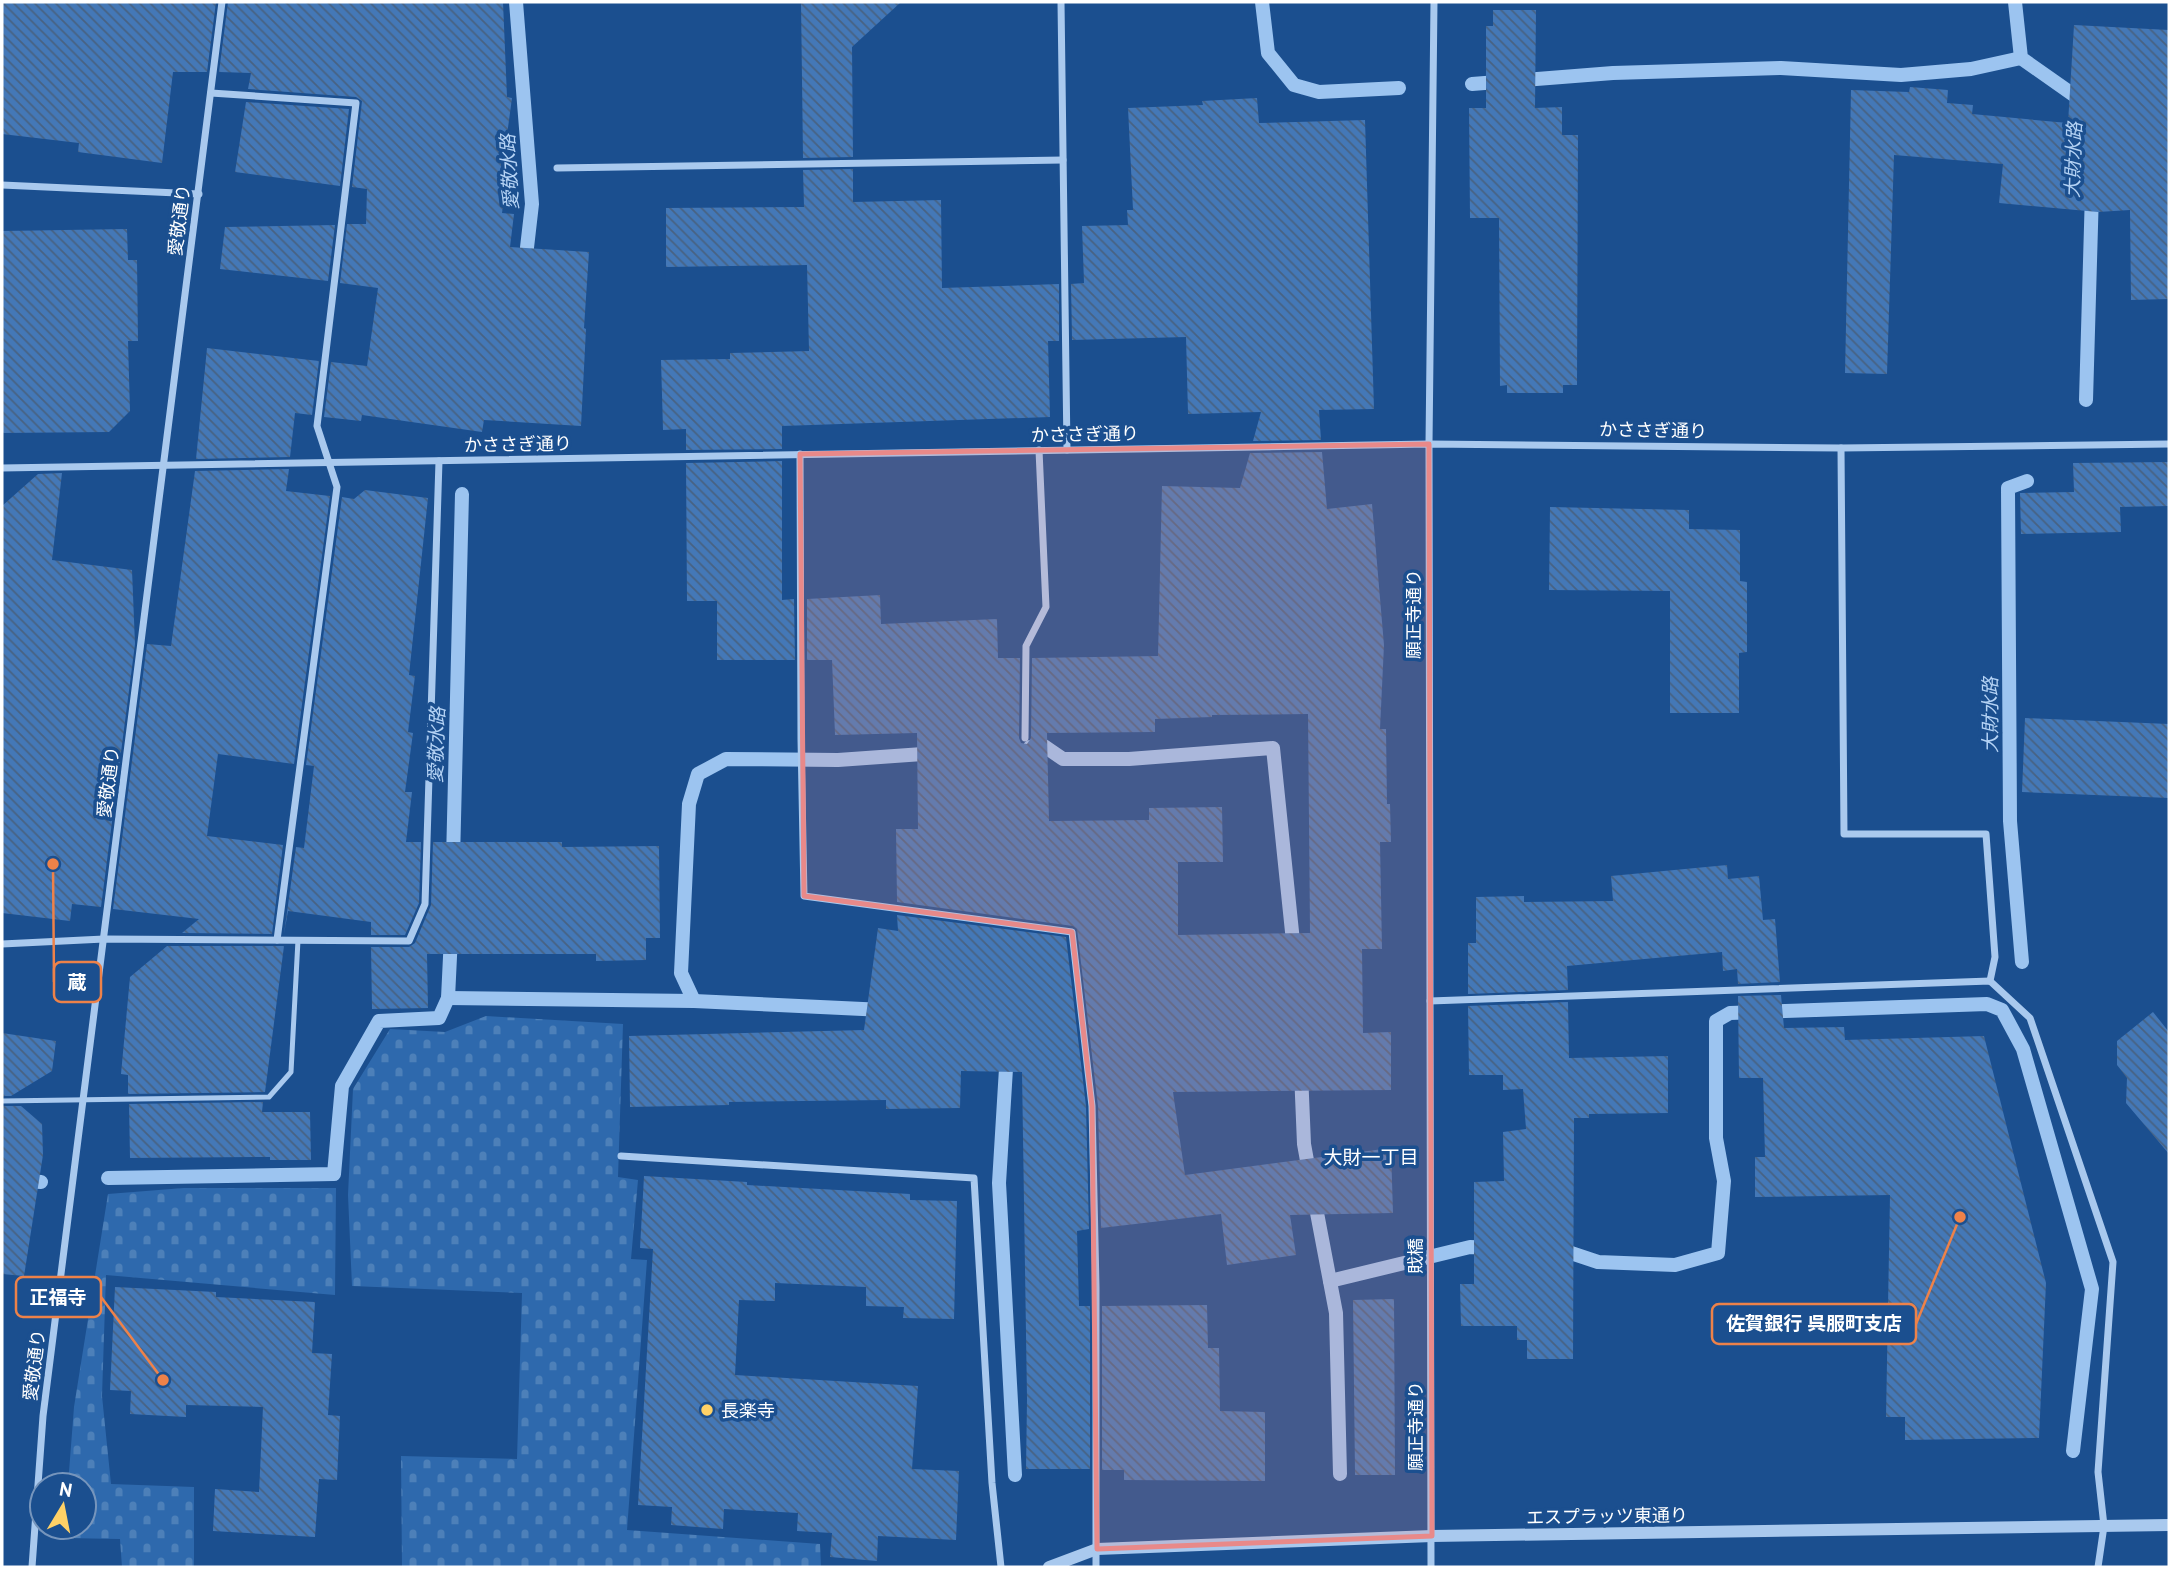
<svg xmlns="http://www.w3.org/2000/svg" width="2171" height="1569" font-family="'PT Sans','Noto Sans JP',sans-serif">
<style>
.cemetery{fill:url(#cemetery-stones)}
.lines{fill:none;stroke-linecap:round;stroke-linejoin:round}
.stream{stroke:#9cc4f0;stroke-width:14}
.building{fill:url(#building-back-hatch);fill-rule:evenodd}
.service{stroke:#a9c9ee;stroke-width:5}
.minor{stroke:#a9c9ee;stroke-width:7}
.tertiary{stroke:#a9c9ee;stroke-width:12}
.marked{fill:#e88989;fill-opacity:0.2;stroke:#e88989;stroke-width:5;stroke-linejoin:round}
.poi-dot{fill:#ffd166;stroke:#1b4f8f;stroke-width:2.5}
.labels{text-anchor:middle;dominant-baseline:central;stroke-width:7;stroke-linejoin:round;paint-order:stroke}
.street-label{font-size:18px;fill:#fff;stroke:#1b4f8f}
.poi-label{font-size:18px;fill:#fff;stroke:#1b4f8f;text-anchor:start}
.water-label{font-size:19px;font-style:italic;fill:#b5d3f5;stroke:#1b4f8f}
.neighbourhood-label{font-size:19px;fill:#fff;stroke:#1b4f8f}
.leader{fill:none;stroke:#ee8249;stroke-width:2.5}
.callout-dot{fill:#ee8249;stroke:#1b4f8f;stroke-width:2.5}
.callout{fill:#1b4f8f;stroke:#ee8249;stroke-width:2.5}
.callout-label{font-size:19px;text-anchor:middle;font-weight:bold;fill:#fff}
</style>
<defs>
<pattern id="cemetery-stones" width="16" height="16" patternUnits="userSpaceOnUse" patternTransform="scale(1.75)"><rect width="16" height="16" fill="#2e69ad"/><path d="M2 7V4a2 2 0 0 1 4 0v3zM10 15v-3a2 2 0 0 1 4 0v3z" fill="#4d80b9"/></pattern>
<pattern id="building-back-hatch" width="6" height="6" patternUnits="userSpaceOnUse" patternTransform="scale(1.75)"><rect width="6" height="6" fill="#4478b7"/><path d="M-1 5l2 2M0 0l6 6M5-1l2 2" fill="none" stroke="#486282"/></pattern>
</defs>
<rect width="100%" height="100%" fill="#1b4f8f"/>
<g class="cemetery">
<path d="M486,1016l137,8 -5,153 20,3 -7,79 16,1 -20,270 193,14 1,23h-419l-1,-111 116,3 5,-166 -170,-7 -4,-91 5,-106 37,-60 55,3z"/>
<path d="M184,1188h152l-1,107 -229,-20 -4,121 9,88 83,3v80h-72l-2,-28 -56,-1 1,-11h19v-42h-16l6,-78 34,-213z"/>
</g>
<g class="lines">
<g class="stream">
<path d="M516,2l16,202 -7,61"/>
<path d="M1262,2l6,51 26,32 25,7 80,-4"/>
<path d="M2015,2l6,56 64,45"/>
<path d="M1472,84l141,-11 168,-5 120,7 70,-6 50,-11"/>
<path d="M2086,400l6,-208"/>
<path d="M1030,747l14,-1 19,13h66l144,-11 21,203"/>
<path d="M453,860l9,-366"/>
<path d="M2022,962l-12,-141 -2,-333 19,-7"/>
<path d="M448,998l246,3 -13,-28 8,-169 9,-30 28,-15 112,1 99,-7"/>
<path d="M694,1001l190,9"/>
<path d="M1007,1052l-8,131 16,292"/>
<path d="M1301,1072l3,72 6,33"/>
<path d="M108,1178l226,-4 8,-88 37,-65 60,-3 9,-20 3,-62"/>
<path d="M2,1179l39,3"/>
<path d="M1314,1197l22,116 4,161"/>
<path d="M1556,1253h15l27,9 77,3 43,-12 6,-72 -8,-43v-117l14,-8 257,-9 15,6 21,39 69,240 -19,162"/>
<path d="M1330,1281l140,-34 21,1"/>
</g>
</g>
<g class="building">
<path d="M2,2h214l-9,70h-34l-11,91 -84,-11 1,-9 -77,-9z"/>
<path d="M228,2h275l4,95 5,1 -5,37h6l-11,78 12,1 -4,33 79,5 -5,76 2,1 -5,97 -97,-6 -2,12 -120,-17 -1,6 -37,-4 7,-55 36,4 11,-78 -38,-5 7,-59h19l1,-35 -15,-2 10,-86 -6,-4 -108,-8 3,-16 -32,-1z"/>
<path d="M801,2h100l-49,45 1,110 -50,1z"/>
<path d="M1493,10h43l-1,98 27,-1v28h16l-1,250h-14v8h-56v-8l-7,1 -1,-168h-29l-1,-110h17v-82h7z"/>
<path d="M2074,25l95,5v269l-38,1 -1,-90 -32,2 -99,-9 4,-39 -109,-9 -7,219 -42,-1 6,-283 58,2 1,-5 38,3 -1,13 26,2 -1,9 96,9z"/>
<path d="M1257,98l2,25 106,-3 9,289 -55,1 2,30 -68,1 8,-29 -73,2 -2,-77 -114,3 -1,-56 13,-1 -2,-57 46,-1 -1,-15h6l-5,-102 75,-3 -1,-4z"/>
<path d="M246,102l103,7 -9,77 -105,-14z"/>
<path d="M853,169v33l88,-2 1,88 117,-4v57h-11l2,76 -268,9v23l-96,1v-21l-23,1 -2,-70 69,-1v-6l79,-2 -2,-86 -141,2v-59l138,-1 -1,-37z"/>
<path d="M335,225l-7,56 -108,-12 5,-42z"/>
<path d="M127,229l1,31h9l1,81h-10l2,70 -21,21 -107,1v-202z"/>
<path d="M207,348l112,13 -7,54 -17,-2 -5,44 -94,2z"/>
<path d="M1322,452l5,57 45,-5 12,141 -4,84h6l1,75h3l1,38h-11l2,107h-20l1,84 28,-1v58l-218,2 12,83 206,-27 2,65 -103,2 6,40 -69,10 -6,-51 -120,14 -3,-122 -21,-177 -4,-3 -176,-24 -1,-73h22l-1,-96 -82,2 -3,-75h-25v-61l73,-4 1,29 116,-5 1,39h22l-1,80 2,5 6,1 4,-6 1,-80 126,-2 4,-170 78,2 10,-35zM1308,714l2,219 -132,2v-73h45l-1,-55 -73,1v12l-100,1 -2,-88 108,-1v-13l57,-2v-2z"/>
<path d="M782,461v139l12,-1 1,61h-78v-59h-30l-1,-138z"/>
<path d="M2169,462v44l-49,1 1,25 -100,2 -1,-41 54,-1 -1,-29z"/>
<path d="M289,469l-3,22 44,5 -36,268 -76,-10 -11,82 76,9 -11,89 -90,-1 17,-14 -86,-10 34,-265 24,2 24,-175z"/>
<path d="M62,473l-10,87 80,10 3,74 -34,263 -29,-3 -2,17 -68,-8v-407l36,-32z"/>
<path d="M365,490l63,8 -19,177 6,1 -7,56 5,1 -8,59h7l-6,50h15l-2,61 -14,32h-34v-13l-83,-11 -4,23 12,-87 8,1 10,-82 -8,-1 36,-268 12,2z"/>
<path d="M1550,507l139,3v19l51,1v51l7,1v70l-8,1v60h-69v-122l-121,-1z"/>
<path d="M2025,718l144,6v74l-147,-6z"/>
<path d="M433,842h129v5l97,-1 1,92h-14v22l-50,1v-7h-169l1,54 -56,1 -1,-62h38l6,-4 16,-38z"/>
<path d="M1727,865l1,14 31,-3 4,44 12,-1 5,63 -42,2 -1,-15 -14,2 -1,-19 -155,14 1,24 -100,4v-51h8v-46l48,-1v6l89,-1 -2,-25z"/>
<path d="M897,915l169,22 20,169 3,123 -12,2 2,75h11v163h-64l1,-70 -5,-327 -61,-1 -1,37 -74,1v-9l-157,2v3l-99,2 -1,-71 235,-6 14,-102 20,3z"/>
<path d="M167,946h117l-19,146 -137,2v-19l-7,-1 9,-97z"/>
<path d="M1781,995l3,33 60,-1 1,13 139,-4 62,247 -7,155 -134,2v-23h-19l4,-222 -135,2v-40h10l-2,-79h-24l-1,-82z"/>
<path d="M1568,1002l1,56 99,-2v57l-79,1v4h-15l-1,241h-46v-19h-10v-14h-56l-1,-42h14v-102l30,-1 -1,-49 23,-3 -3,-40 -20,1v-15h-34l-1,-69z"/>
<path d="M2153,1012l16,20v122l-43,-51 1,-25 -10,-13v-24z"/>
<path d="M2,1033l54,8 -4,30 -41,25h-9z"/>
<path d="M263,1102l-1,10h48l1,48h-41v-3l-140,1 -1,-54z"/>
<path d="M2,1106h19l21,18 1,31 -19,121 -22,-2z"/>
<path d="M644,1176l103,6v3l163,9v6l47,1 -3,118 -51,-1 1,-11 -38,-1v-19l-91,-4v18l-36,-1 -4,75 183,11 -6,83 47,2 -3,69 -78,-4 -1,25 -47,-4 2,-24 -35,-2 1,-18 -74,-4 -1,20 -52,-4 1,-18 -34,-2 15,-256 -13,-1z"/>
<path d="M115,1287l101,5v5l99,5 -3,51 20,1 -4,61 12,1 -3,64 -18,-1 -4,58 -102,-6 2,-42 44,3 4,-85 -77,-2v12l-56,-3 1,-23 -21,-1z"/>
<path d="M1394,1299l1,176h-40l-2,-175z"/>
<path d="M1207,1305l1,43h11l1,63 45,1v69l-141,-1v-10h-22v-164z"/>
</g>
<g class="lines">
<path class="service" d="M2,1101l267,-4 22,-25 7,-132"/>
<g class="minor">
<path d="M1061,2l6,448"/>
<path d="M211,93l145,10 -39,323 20,61 -60,453"/>
<path d="M557,168l506,-8"/>
<path d="M2,185l197,9"/>
<path d="M1841,448l3,386h142l9,123 -5,24"/>
<path d="M800,454l1,285 3,157 268,36 20,174 4,181v280"/>
<path d="M2,468l1427,-24 412,4 328,-4"/>
<path d="M1025,738l1,-92 20,-39 -7,-157"/>
<path d="M2,944l102,-5 305,2 16,-37 14,-443"/>
<path d="M1430,1001l560,-20 40,37 83,244 -15,210 6,54 -6,41"/>
<path d="M621,1156l353,22 18,305 9,84"/>
<path d="M32,1567l11,-151 179,-1414"/>
<path d="M1431,1567l-2,-1123 5,-442"/>
</g>
<path class="tertiary" d="M1049,1567l48,-18 335,-13 737,-11"/>
</g>
<path class="marked" d="M1429,444l3,1092 -335,13 -5,-443 -20,-174 -268,-36 -4,-442z"/>
<circle class="poi-dot" cx="707" cy="1410" r="7"/>
<g class="labels">
<g class="street-label">
<text transform="translate(179 220) rotate(-83)">愛敬通り</text>
<text transform="translate(1653 430) rotate(1)">かささぎ通り</text>
<text transform="translate(1085 434) rotate(-1)">かささぎ通り</text>
<text transform="translate(518 444) rotate(-1)">かささぎ通り</text>
<text transform="translate(1413 614) rotate(-90)">願正寺通り</text>
<text transform="translate(108 782) rotate(-83)">愛敬通り</text>
<text transform="translate(1415 1256) rotate(-90)">戝橋</text>
<text transform="translate(34 1365) rotate(-83)">愛敬通り</text>
<text transform="translate(1415 1426) rotate(-90)">願正寺通り</text>
<text transform="translate(1607 1516) rotate(-1)">エスプラッツ東通り</text>
</g>
<g class="poi-label">
<text x="721" y="1410">長楽寺</text>
</g>
<g class="water-label">
<text transform="translate(2073 160) rotate(-88)">大財水路</text>
<text transform="translate(509 172) rotate(-93)">愛敬水路</text>
<text transform="translate(1990 715) rotate(-90)">大財水路</text>
<text transform="translate(436 745) rotate(-88)">愛敬水路</text>
</g>
<g class="neighbourhood-label">
<text x="1371" y="1157">大財一丁目</text>
</g>
</g>
<path class="leader" d="M53 864L54 982M163 1380L101 1297M1960 1217L1916 1324"/>
<g class="callout-dot">
<circle cx="53" cy="864" r="7"/>
<circle cx="163" cy="1380" r="7"/>
<circle cx="1960" cy="1217" r="7"/>
</g>
<g class="callout">
<rect x="54" y="962" width="47" height="40" rx="7"/>
<rect x="16" y="1277" width="85" height="40" rx="7"/>
<rect x="1712" y="1304" width="204" height="40" rx="7"/>
</g>
<g class="callout-label">
<text x="77" y="989">蔵</text>
<text x="58" y="1304">正福寺</text>
<text x="1814" y="1330">佐賀銀行 呉服町支店</text>
</g>
<rect width="2171" height="1569" fill="none" stroke="#ffffff" stroke-width="7"/>
<g transform="translate(63 1506) rotate(10)"><circle r="33" fill="#1b4f8f" stroke="#7695bc" stroke-width="2"/>
<path d="M0-5L12 26L0 18L-12 26Z" fill="#ffd166"/>
<text y="-10" font-size="19" font-weight="bold" text-anchor="middle" fill="#ffffff">N</text>
</g>
</svg>
